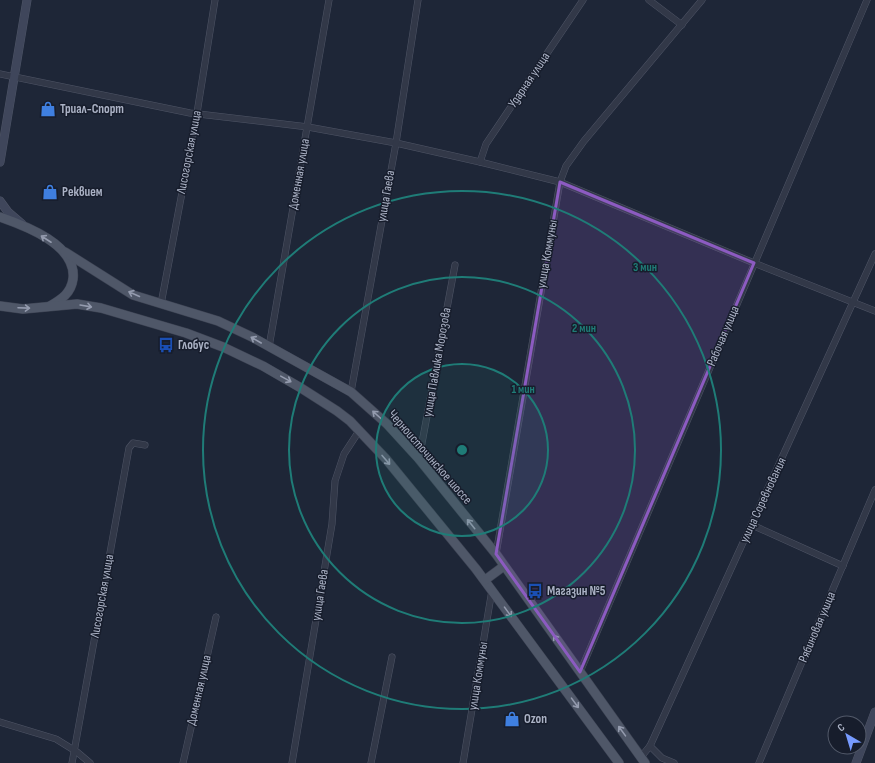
<svg xmlns="http://www.w3.org/2000/svg" width="875" height="763" font-family="'Sofia Sans Condensed',sans-serif">
<style>
.lines{fill:none;stroke-linecap:round;stroke-linejoin:round}
.street-casing{stroke:#4f5566;stroke-width:7}
.secondary-casing{stroke:#4f5566;stroke-width:9}
.primary-casing{stroke:#3b4151;stroke-width:10}
.street{stroke:#323848;stroke-width:6}
.secondary{stroke:#3f465b;stroke-width:8}
.primary{stroke:#4f5768;stroke-width:9}
.oneway{stroke:#949bae}
.marked{fill:#8c5bc1;fill-opacity:0.2;stroke:#8c5bc1;stroke-width:3;stroke-linejoin:round}
.ring{fill:none;stroke:#1f7c77;stroke-width:2}
.labels{text-anchor:middle;dominant-baseline:central;stroke-width:3;stroke-linejoin:round;paint-order:stroke}
.street-label{font-size:13px;fill:#abb2c5;stroke:#171d2c}
.poi-label{font-size:13px;font-weight:bold;fill:#abb2c5;stroke:#171d2c;text-anchor:start}
.centre{fill:#1f7c77;stroke:#171d2c;stroke-width:2}
.ring-label{font-size:12px;text-anchor:middle;font-weight:bold;fill:#1f7c77;stroke:#171d2c;stroke-width:3;stroke-linejoin:round;paint-order:stroke}
</style>
<rect width="100%" height="100%" fill="#1e2637"/>
<g class="lines">
<defs>
<g id="street">
<path d="M649,0l33,25"/>
<path d="M0,74l190,39 118,14 88,16 84,19 80,20 194,81 121,48"/>
<path d="M480,162l6,-18 97,-144"/>
<path d="M161,304l36,-191 18,-113"/>
<path d="M269,347l60,-347"/>
<path d="M351,392l45,-249 22,-143"/>
<path d="M419,459l36,-194"/>
<path d="M752,525l91,41"/>
<path d="M496,554l64,-372 6,-16 18,-25 118,-141"/>
<path d="M580,672l287,-672"/>
<path d="M0,722l56,17 21,13 13,11"/>
<path d="M650,746l12,12 12,5"/>
<path d="M641,757l9,-11 225,-492"/>
<path d="M72,763l57,-315 4,-5 12,2"/>
<path d="M183,763l33,-146"/>
<path d="M292,763l40,-239 3,-43 9,-27 15,-23"/>
<path d="M371,763l21,-106"/>
<path d="M463,763l29,-173"/>
<path d="M759,763l116,-273"/>
</g>
<g id="secondary">
<path d="M0,162l27,-162"/>
<path d="M0,201l8,11 14,12"/>
<path d="M856,763l19,-51"/>
</g>
<g id="primary">
<path d="M0,217c26,9 77,28 73,62 -2,14 -11,20 -23,27"/>
<path d="M65,252l68,43 85,26 34,16 99,55 36,32 32,35 77,95 149,209"/>
<path d="M0,306l23,3 54,-5 24,4 85,25 37,14 40,19 38,22 36,23 13,10 36,38 90,110 143,194"/>
<path d="M485,580l19,-14"/>
</g>
</defs>
<use href="#street" class="street-casing"/>
<use href="#secondary" class="secondary-casing"/>
<use href="#primary" class="primary-casing"/>
<use href="#street" class="street"/>
<use href="#secondary" class="secondary"/>
<use href="#primary" class="primary"/>
</g>
<defs><path id="oneway-shaft" d="M-6 0H5M1.5-3L5.5 0L1.5 3" fill="none" stroke-width="1.6" stroke-linecap="round" stroke-linejoin="round"/></defs>
<g class="oneway">
<use href="#oneway-shaft" transform="translate(46 239) rotate(-147)"/>
<use href="#oneway-shaft" transform="translate(134 294) rotate(-156)"/>
<use href="#oneway-shaft" transform="translate(86 306) rotate(10)"/>
<use href="#oneway-shaft" transform="translate(24 308) rotate(2)"/>
<use href="#oneway-shaft" transform="translate(256 340) rotate(-150)"/>
<use href="#oneway-shaft" transform="translate(286 379) rotate(29)"/>
<use href="#oneway-shaft" transform="translate(377 415) rotate(-138)"/>
<use href="#oneway-shaft" transform="translate(386 460) rotate(49)"/>
<use href="#oneway-shaft" transform="translate(471 524) rotate(-129)"/>
<use href="#oneway-shaft" transform="translate(508 612) rotate(54)"/>
<use href="#oneway-shaft" transform="translate(557 640) rotate(-126)"/>
<use href="#oneway-shaft" transform="translate(575 703) rotate(54)"/>
<use href="#oneway-shaft" transform="translate(622 731) rotate(-126)"/>
</g>
<path class="marked" d="M560,182l194,81 -174,409 -84,-118z"/>
<circle cx="462" cy="450" r="86" fill="#1f7c77" fill-opacity=".12"/>
<g class="ring">
<circle cx="462" cy="450" r="86"/>
<circle cx="462" cy="450" r="173"/>
<circle cx="462" cy="450" r="259"/>
</g>
<defs>
<symbol id="shop-bare" viewBox="-9 -9 18 18"><path d="M-5-2.5h2.3a2.7 3.5 0 0 1 5.4 0H5L5.5 6h-11ZM-1.5-2.5h3a1.5 2.3 0 0 0-3 0Z" fill="#3f7fe0" stroke="#171d2c" stroke-width="2.5" paint-order="stroke"/></symbol>
<symbol id="bus-bare" viewBox="-9 -9 18 18"><path d="M-5-6H5V4H4V6H2V4H-2V6H-4V4H-5ZM-3.5-4V0h7V-4ZM-3.5 1.2v1.5H-2V1.2ZM2 1.2v1.5H3.5V1.2Z" fill="#1a4fb4" stroke="#171d2c" stroke-width="2.5" paint-order="stroke"/></symbol>
</defs>
<g fill-rule="evenodd">
<use href="#shop-bare" x="37" y="98" width="22" height="22"/>
<use href="#shop-bare" x="39" y="181" width="22" height="22"/>
<use href="#bus-bare" x="155" y="334" width="22" height="22"/>
<use href="#bus-bare" x="524" y="580" width="22" height="22"/>
<use href="#shop-bare" x="501" y="708" width="22" height="22"/>
</g>
<g class="labels">
<g class="street-label">
<text transform="translate(529 80) rotate(-56)">Ударная улица</text>
<text transform="translate(189 152) rotate(-79)">Лисогорская улица</text>
<text transform="translate(299 174) rotate(-80)">Доменная улица</text>
<text transform="translate(386 196) rotate(-80)">улица Гаева</text>
<text transform="translate(547 254) rotate(-80)">улица Коммуны</text>
<text transform="translate(723 336) rotate(-67)">Рабочая улица</text>
<text transform="translate(437 362) rotate(-80)">улица Павлика Морозова</text>
<text transform="translate(430 457) rotate(49)">Черноисточинское шоссе</text>
<text transform="translate(763 500) rotate(-65)">улица Соревнования</text>
<text transform="translate(320 595) rotate(-81)">улица Гаева</text>
<text transform="translate(102 596) rotate(-80)">Лисогорская улица</text>
<text transform="translate(817 627) rotate(-67)">Рябиновая улица</text>
<text transform="translate(478 676) rotate(-81)">улица Коммуны</text>
<text transform="translate(199 690) rotate(-77)">Доменная улица</text>
</g>
<g class="poi-label">
<text x="60" y="109">Триал-Спорт</text>
<text x="62" y="192">Реквием</text>
<text x="178" y="345">Глобус</text>
<text x="547" y="591">Магазин №5</text>
<text x="524" y="719">Ozon</text>
</g>
</g>
<circle cx="462" cy="450" r="6" class="centre"/>
<g class="ring-label">
<text x="645" y="271">3 мин</text>
<text x="584" y="332">2 мин</text>
<text x="523" y="393">1 мин</text>
</g>
<g transform="translate(847 735) rotate(322)"><circle r="19" fill="#171d2c" stroke="#525969"/>
<path d="M0-3L7 15L0 10L-7 15Z" fill="#779bff"/>
<text y="-6" font-size="11" font-weight="bold" text-anchor="middle" fill="#abb2c5">С</text>
</g>
</svg>
